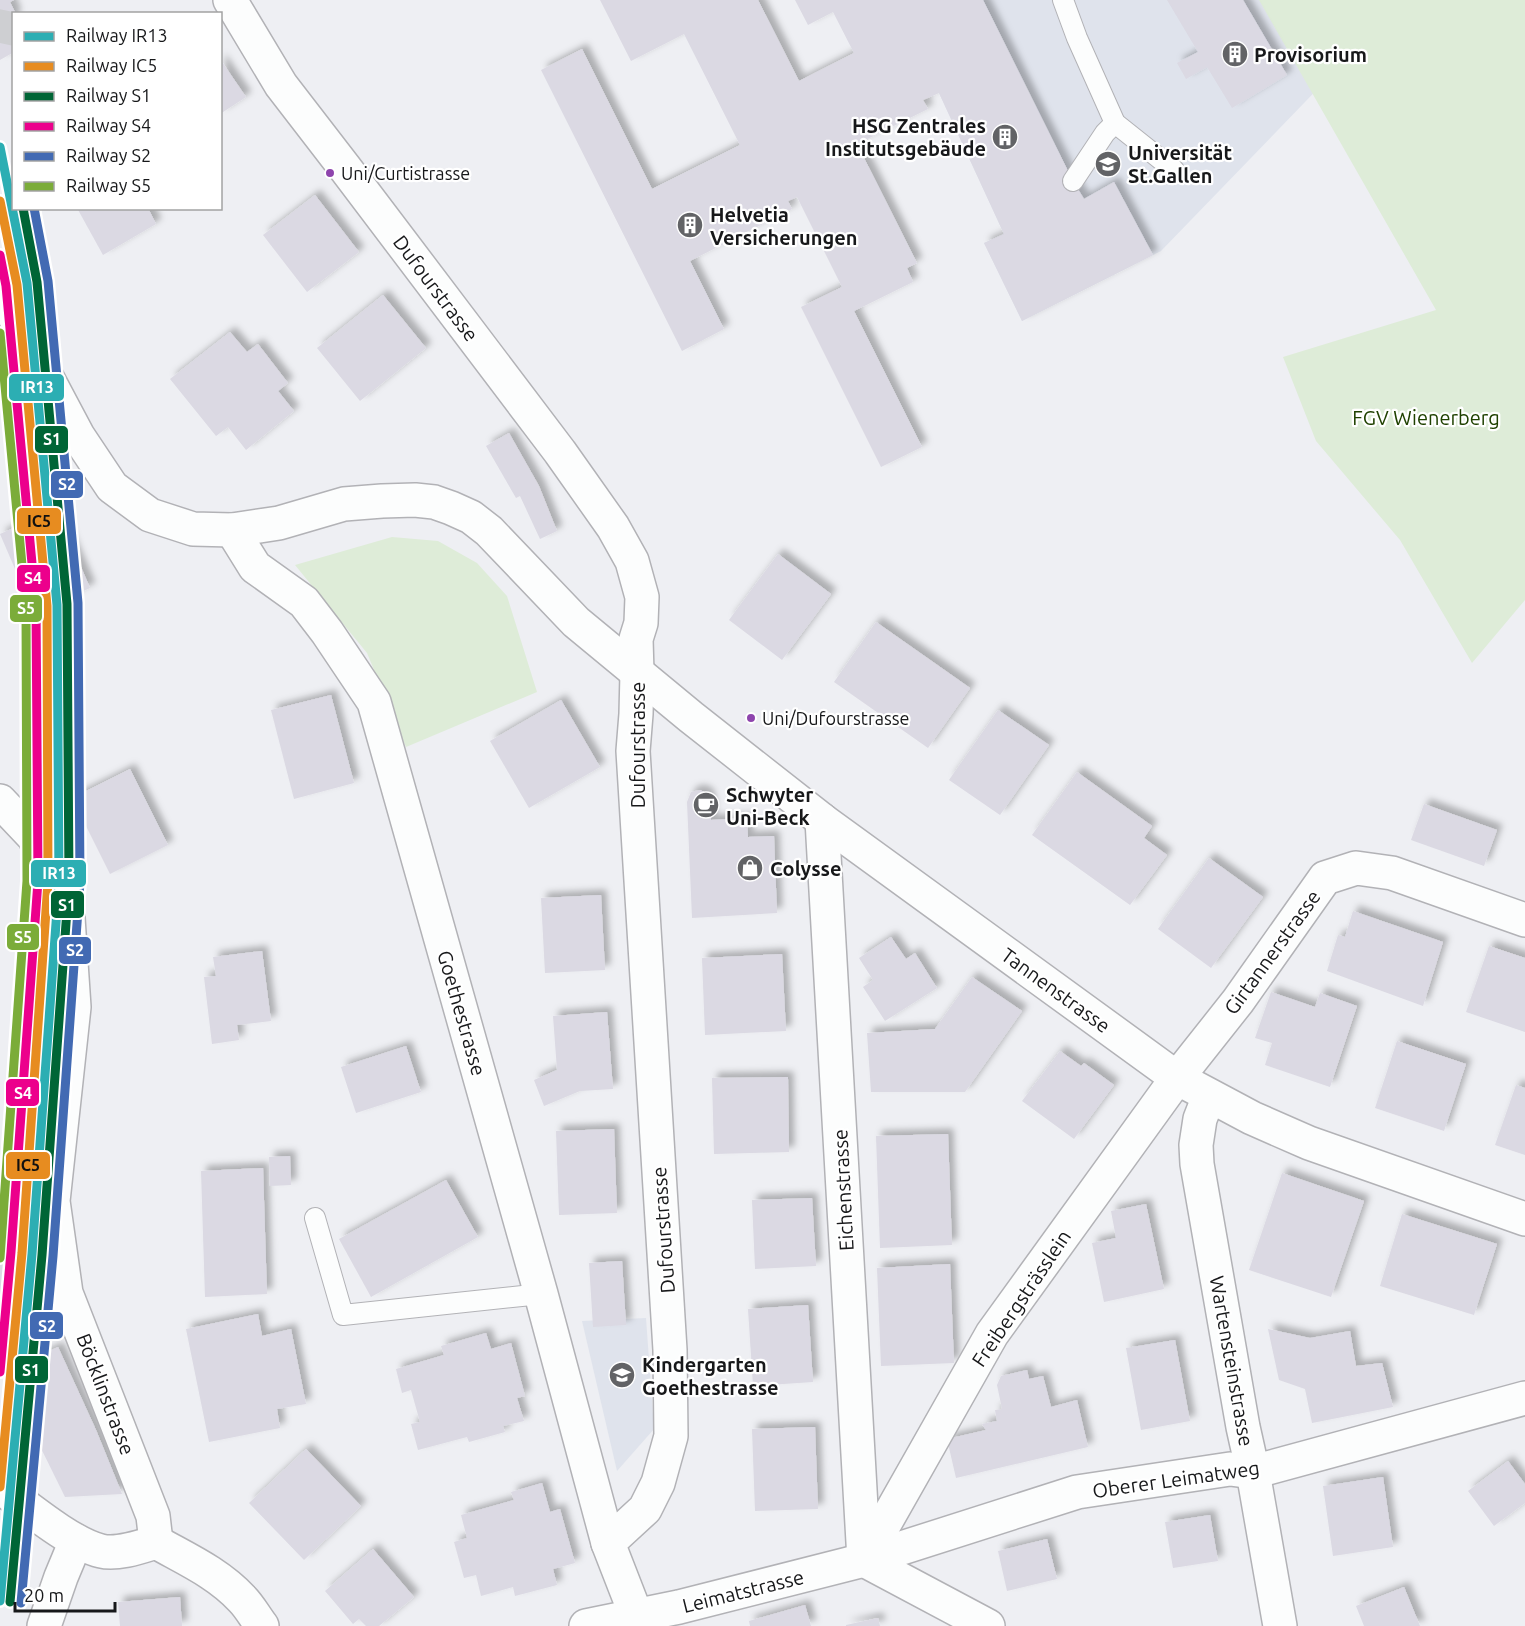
<svg xmlns="http://www.w3.org/2000/svg" width="1525" height="1626" font-family="Ubuntu,sans-serif">
<style>
.built{fill:#dfe3ec}
.green{fill:#deecd8}
.building{fill:#dbd9e3;filter:url(#shadow)}
.lines{fill:none;stroke-linecap:round;stroke-linejoin:round}
.motorway-tunnel{stroke:#cecfd2;stroke-width:33;stroke-dasharray:33 16;stroke-linecap:butt}
.service-casing{stroke:#b2b2b6;stroke-width:22}
.minor-casing{stroke:#b2b2b6;stroke-width:36}
.tertiary-casing{stroke:#b2b2b6;stroke-width:36}
.service{stroke:#fcfdfd;stroke-width:20}
.minor{stroke:#fcfdfd;stroke-width:33}
.tertiary{stroke:#fcfdfd;stroke-width:33}
.rail-1-casing{stroke:#fff;stroke-width:14}
.rail-2-casing{stroke:#fff;stroke-width:14}
.rail-3-casing{stroke:#fff;stroke-width:14}
.rail-4-casing{stroke:#fff;stroke-width:14}
.rail-5-casing{stroke:#fff;stroke-width:14}
.rail-6-casing{stroke:#fff;stroke-width:14}
.rail-1{stroke:#2caeb3;stroke-width:9}
.rail-2{stroke:#e78c20;stroke-width:9}
.rail-3{stroke:#006536;stroke-width:9}
.rail-4{stroke:#ec008c;stroke-width:9}
.rail-5{stroke:#426ab3;stroke-width:9}
.rail-6{stroke:#7bac39;stroke-width:9}
.bus-dot{fill:#8e44ad;stroke:#fff;stroke-width:2}
.labels{text-anchor:middle;dominant-baseline:central;stroke-width:4.5;stroke-linejoin:round;paint-order:stroke}
.bus-label{font-size:18px;fill:#17181a;stroke:#fff;text-anchor:start}
.poi-label{font-size:20px;font-weight:bold;fill:#17181a;stroke:#fff;text-anchor:start}
.street-label{font-size:20px;fill:#17181a;stroke:#fff}
.park-label{font-size:20px;fill:#1f4100;stroke:#fff}
.line-badge{stroke:#fff;stroke-width:2}
.badge-label{font-size:16px;text-anchor:middle;font-weight:bold;fill:#fff}
.pale-badge-label{font-size:16px;text-anchor:middle;font-weight:bold;fill:#111}
</style>
<defs>
<filter id="shadow"><feDropShadow dx="5.5" dy="-5.5" stdDeviation="3" flood-color="#0004"/></filter>
</defs>
<rect width="100%" height="100%" fill="#eeeff3"/>
<g class="built">
<path d="M889,0h400l44,73 -172,178 -139,70 -38,-78 20,-9 -65,-141z"/>
<path d="M646,1318l8,111 -37,42 -35,-150z"/>
</g>
<g class="green">
<path d="M1259,0h266v600l-53,63 -72,-123 -84,-99 -33,-84 153,-47z"/>
<path d="M392,537l46,4 39,22 30,33 30,96 -131,55 -39,-94 -72,-88z"/>
</g>
<g class="building">
<path d="M0,0h14l-4,2 6,12h-2v38l-14,8z"/>
<path d="M600,0h158l41,81 55,-28 -21,-41 -25,13 -13,-25h188l90,181 11,18 30,-17 39,73 -131,66 -38,-78 20,-9 -65,-141 -16,7 5,9 -71,35 60,119 -10,5 6,14 -59,29 68,136 -41,20 -80,-160 41,-20 -45,-90 -9,4 4,8 -102,52 34,68 -42,22 -141,-281 41,-21 70,140 88,-44 -56,-111 -53,27z"/>
<path d="M1167,0h76l44,75 -55,33 -25,-41 -21,12 -9,-16 21,-11z"/>
<path d="M220,59l26,38 -26,17z"/>
<path d="M315,195l44,57 -52,40 -44,-57z"/>
<path d="M77,208h71l8,16 -53,31z"/>
<path d="M383,295l43,53 -66,53 -43,-53z"/>
<path d="M230,332l17,20 11,-8 30,39 -10,8 16,20 -48,39 -18,-23 -12,9 -46,-57z"/>
<path d="M509,433l30,53 18,45 -17,8 -20,-43 -4,2 -30,-52z"/>
<path d="M56,509l34,79 -56,25 -34,-79z"/>
<path d="M778,554l53,40 -49,66 -53,-40z"/>
<path d="M876,622l94,66 -42,60 -94,-66z"/>
<path d="M331,695l23,88 -60,16 -23,-89z"/>
<path d="M561,700l39,67 -71,41 -39,-67z"/>
<path d="M998,710l51,35 -49,70 -51,-35z"/>
<path d="M130,769l38,76 -58,29 -38,-76z"/>
<path d="M1077,772l75,54 -8,12 23,17 -37,50 -98,-70z"/>
<path d="M700,790l8,4 3,11v15l36,-2 1,19 26,-1 3,77 -85,5 -5,-116 4,-10z"/>
<path d="M1424,804l73,26 -13,36 -73,-26z"/>
<path d="M1209,858l54,39 -52,71 -53,-39z"/>
<path d="M601,895l4,75 -60,3 -4,-75z"/>
<path d="M1353,911l90,31 -20,64 -96,-35 11,-36 7,2z"/>
<path d="M891,937l15,22 9,-6 22,35 -52,33 -22,-34 10,-7 -14,-22z"/>
<path d="M1489,946l36,12v74l-59,-20z"/>
<path d="M262,951l9,70 -34,4 2,15 -27,4 -8,-67 12,-1 -3,-19z"/>
<path d="M782,954l4,77 -81,4 -3,-77z"/>
<path d="M972,977l50,34 -57,81h-94l-4,-59 68,-4z"/>
<path d="M1271,992l44,15 5,-14 37,13 -27,81 -65,-22 7,-22 -17,-5z"/>
<path d="M607,1012l6,77 -33,2 -36,15 -10,-26 23,-10 -4,-54z"/>
<path d="M1397,1041l69,23 -22,67 -69,-23z"/>
<path d="M406,1046l15,46 -65,21 -15,-46z"/>
<path d="M1060,1051l21,15 3,-3 30,22 -40,54 -52,-38z"/>
<path d="M788,1077l1,75 -75,2 -2,-76z"/>
<path d="M1516,1085l9,3v67l-30,-10z"/>
<path d="M614,1129l3,84 -58,2 -3,-84z"/>
<path d="M948,1134l4,111 -72,3 -4,-112z"/>
<path d="M290,1156l1,29 -21,1 -1,-29z"/>
<path d="M263,1168l4,126 -62,3 -4,-126z"/>
<path d="M1282,1173l82,28 -33,96 -82,-27z"/>
<path d="M446,1180l32,57 -107,60 -32,-58z"/>
<path d="M812,1198l4,68 -61,3 -3,-69z"/>
<path d="M1146,1204l18,85 -60,13 -12,-59 24,-5 -5,-27z"/>
<path d="M17,1208l22,62 18,60 -50,17 -7,-21v-112z"/>
<path d="M1402,1214l95,30 -23,71 -94,-29z"/>
<path d="M622,1261l4,64 -33,2 -4,-64z"/>
<path d="M950,1264l4,99 -73,3 -4,-98z"/>
<path d="M808,1305l5,77 -60,4 -5,-77z"/>
<path d="M258,1314l4,22 29,-7 15,75 -29,5 3,19 -71,14 -23,-113z"/>
<path d="M1268,1329l42,9 40,-7 6,35 26,-3 11,44 -81,16 -7,-34 -26,-9z"/>
<path d="M486,1333l5,16 20,-6 14,53 -8,2 7,23 -21,5 2,6 -36,10 -2,-5 -49,13 -7,-26 9,-2 -9,-32 -9,3 -6,-24 48,-14 -3,-9z"/>
<path d="M1175,1340l15,81 -49,9 -15,-82z"/>
<path d="M58,1347l38,83 26,64 -57,3 -37,-75 -24,-50z"/>
<path d="M1027,1370l2,9 14,-3 8,31 26,-7 11,47 -132,31 -9,-39 39,-9 -4,-6 15,-3 -2,-11 7,-1 -5,-24 4,-9z"/>
<path d="M815,1427l3,82 -63,2 -3,-82z"/>
<path d="M306,1449l55,57 -57,54 -55,-57z"/>
<path d="M1508,1461l17,23v19l-31,23 -26,-35z"/>
<path d="M1383,1477l10,70 -60,9 -10,-70z"/>
<path d="M542,1483l8,29 10,-3 15,54 -22,6 4,16 -42,11 -2,-9 -32,9 -5,-21 -12,3 -10,-36 13,-4 -6,-23 53,-15 -3,-8z"/>
<path d="M1210,1515l8,46 -45,7 -8,-46z"/>
<path d="M1047,1539l10,40 -50,12 -9,-40z"/>
<path d="M373,1549l41,48 -35,29h-13l-7,-7 -6,5 -28,-33z"/>
<path d="M1404,1587l16,39h-56l-8,-20z"/>
<path d="M180,1597l2,29h-62l-2,-24z"/>
<path d="M805,1605l6,21h-61l-1,-5z"/>
<path d="M878,1618l2,8h-34v-1z"/>
</g>
<g class="lines">
<path class="motorway-tunnel" d="M0,43l9,-43"/>
<defs>
<g id="service">
<path d="M1063,0l14,38 38,85 59,47"/>
<path d="M1073,181l32,-48 10,-10"/>
<path d="M315,1218l28,97 198,-21"/>
</g>
<g id="minor">
<path d="M232,530l23,37 49,35 23,30 47,70 167,592 67,249"/>
<path d="M637,673l-1,41 -3,37 37,599 1,86 -13,47 -13,26 -37,34 28,72 10,11"/>
<path d="M0,801l34,36 33,66 7,104 -21,194 13,92 87,223 3,26"/>
<path d="M822,820l42,740"/>
<path d="M1209,1096l-9,23 -4,26 1,19 46,263 10,45 27,154"/>
<path d="M0,1487c26,19 71,57 101,64 16,4 39,-4 55,-9 30,17 62,31 86,57 8,8 13,18 20,27"/>
<path d="M864,1560l128,-226 185,-256 61,-77 87,-123 31,-10 36,5 133,47"/>
<path d="M864,1560l124,66"/>
<path d="M44,1626l17,-49 15,-36"/>
<path d="M586,1626l93,-19 185,-47 213,-68 153,-23 23,3 272,-74"/>
</g>
<g id="tertiary">
<path d="M230,0l51,85 64,83 215,284 53,75 19,34 10,36 -1,26 -5,16 1,34"/>
<path d="M0,289l78,147 34,51 38,28 43,14 39,1 47,-7 65,-19 38,-3 33,-1 19,2 17,6 20,9 18,14 87,91 115,95 131,103 355,258 75,40 57,25 216,76"/>
</g>
</defs>
<use href="#service" class="service-casing"/>
<use href="#minor" class="minor-casing"/>
<use href="#tertiary" class="tertiary-casing"/>
<use href="#service" class="service"/>
<use href="#minor" class="minor"/>
<use href="#tertiary" class="tertiary"/>
<defs>
<path id="rail-1" d="M0,147l27,136 30,322 2,277 -27,372 -32,347"/>
<path id="rail-2" d="M0,201l17,84 30,321 1,276 -26,371 -22,234"/>
<path id="rail-3" d="M10,1602l32,-347 27,-373 -2,-278 -30,-322 -14,-74"/>
<path id="rail-4" d="M0,255l6,31 30,320 2,275 -27,371 -11,120"/>
<path id="rail-5" d="M21,1603l32,-347 27,-374 -2,-279 -30,-322 -14,-73"/>
<path id="rail-6" d="M0,333l26,274 1,274 -27,377"/>
</defs>
<use href="#rail-1" class="rail-1-casing"/>
<use href="#rail-2" class="rail-2-casing"/>
<use href="#rail-3" class="rail-3-casing"/>
<use href="#rail-4" class="rail-4-casing"/>
<use href="#rail-5" class="rail-5-casing"/>
<use href="#rail-6" class="rail-6-casing"/>
<use href="#rail-1" class="rail-1"/>
<use href="#rail-2" class="rail-2"/>
<use href="#rail-3" class="rail-3"/>
<use href="#rail-4" class="rail-4"/>
<use href="#rail-5" class="rail-5"/>
<use href="#rail-6" class="rail-6"/>
</g>
<defs>
<symbol id="building-disc" viewBox="-11 -11 22 22"><circle r="9.5" fill="#626366" stroke="#fff"/><path d="M-4-6H4V6H1V3H-1V6H-4ZM-2.5-4.3h1.7v1.8h-1.7ZM.8-4.3h1.7v1.8H.8ZM-2.5-1h1.7V.8h-1.7ZM.8-1h1.7V.8H.8Z" fill="#fff"/></symbol>
<symbol id="university-disc" viewBox="-11 -11 22 22"><circle r="9.5" fill="#626366" stroke="#fff"/><path d="M0-5L7-2L0 1L-7-2ZM-4 1L0 2.5L4 1V4Q0 6-4 4Z" fill="#fff"/></symbol>
<symbol id="cafe-disc" viewBox="-11 -11 22 22"><circle r="9.5" fill="#626366" stroke="#fff"/><path d="M-5.5-4.5H6V0H3Q3 3.5 0 3.5H-2.5Q-5.5 3.5-5.5 0ZM3-3.2v2h1.7v-2ZM-6 4.5H4V6H-6Z" fill="#fff"/></symbol>
<symbol id="shop-disc" viewBox="-11 -11 22 22"><circle r="9.5" fill="#626366" stroke="#fff"/><path d="M-5-2.5h2.3a2.7 3.5 0 0 1 5.4 0H5L5.5 6h-11ZM-1.5-2.5h3a1.5 2.3 0 0 0-3 0Z" fill="#fff"/></symbol>
<symbol id="school-disc" viewBox="-11 -11 22 22"><circle r="9.5" fill="#626366" stroke="#fff"/><path d="M0-5L7-2L0 1L-7-2ZM-4 1L0 2.5L4 1V4Q0 6-4 4Z" fill="#fff"/></symbol>
</defs>
<g fill-rule="evenodd">
<use href="#building-disc" x="1220" y="39" width="30" height="30"/>
<use href="#building-disc" x="990" y="122" width="30" height="30"/>
<use href="#university-disc" x="1093" y="149" width="30" height="30"/>
<use href="#building-disc" x="675" y="210" width="30" height="30"/>
<use href="#cafe-disc" x="691" y="790" width="30" height="30"/>
<use href="#shop-disc" x="735" y="853" width="30" height="30"/>
<use href="#school-disc" x="607" y="1360" width="30" height="30"/>
</g>
<g class="bus-dot">
<circle cx="330" cy="173" r="5"/>
<circle cx="751" cy="718" r="5"/>
</g>
<g class="labels">
<g class="bus-label">
<text x="341" y="173">Uni/Curtistrasse</text>
<text x="762" y="718">Uni/Dufourstrasse</text>
</g>
<g class="poi-label">
<text x="1254" y="54">Provisorium</text>
<text x="986" y="125" text-anchor="end">HSG Zentrales<tspan x="986" dy="23">Institutsgebäude</tspan></text>
<text x="1128" y="152">Universität<tspan x="1128" dy="23">St.Gallen</tspan></text>
<text x="710" y="214">Helvetia<tspan x="710" dy="23">Versicherungen</tspan></text>
<text x="726" y="794">Schwyter<tspan x="726" dy="23">Uni-Beck</tspan></text>
<text x="770" y="868">Colysse</text>
<text x="642" y="1364">Kindergarten<tspan x="642" dy="23">Goethestrasse</tspan></text>
</g>
<g class="street-label">
<text transform="translate(436 288) rotate(53)">Dufourstrasse</text>
<text transform="translate(637 745) rotate(-90)">Dufourstrasse</text>
<text transform="translate(1272 952) rotate(-54)">Girtannerstrasse</text>
<text transform="translate(1056 990) rotate(36)">Tannenstrasse</text>
<text transform="translate(462 1013) rotate(74)">Goethestrasse</text>
<text transform="translate(843 1190) rotate(-93)">Eichenstrasse</text>
<text transform="translate(663 1230) rotate(-94)">Dufourstrasse</text>
<text transform="translate(1021 1298) rotate(-56)">Freibergsträsslein</text>
<text transform="translate(1232 1361) rotate(80)">Wartensteinstrasse</text>
<text transform="translate(106 1394) rotate(69)">Böcklinstrasse</text>
<text transform="translate(1176 1479) rotate(-8)">Oberer Leimatweg</text>
<text transform="translate(743 1591) rotate(-14)">Leimatstrasse</text>
</g>
<g class="park-label">
<text x="1426" y="417">FGV Wienerberg</text>
</g>
</g>
<g class="line-badge">
<rect x="8" y="373" width="57" height="29" rx="6" fill="#2caeb3"/>
<rect x="34" y="425" width="35" height="29" rx="6" fill="#006536"/>
<rect x="50" y="470" width="34" height="29" rx="6" fill="#426ab3"/>
<rect x="16" y="507" width="46" height="28" rx="6" fill="#e78c20"/>
<rect x="16" y="564" width="35" height="29" rx="6" fill="#ec008c"/>
<rect x="9" y="594" width="34" height="29" rx="6" fill="#7bac39"/>
<rect x="30" y="859" width="57" height="29" rx="6" fill="#2caeb3"/>
<rect x="50" y="890" width="35" height="29" rx="6" fill="#006536"/>
<rect x="6" y="923" width="34" height="28" rx="6" fill="#7bac39"/>
<rect x="58" y="936" width="34" height="29" rx="6" fill="#426ab3"/>
<rect x="5" y="1078" width="35" height="29" rx="6" fill="#ec008c"/>
<rect x="5" y="1151" width="46" height="29" rx="6" fill="#e78c20"/>
<rect x="29" y="1311" width="35" height="29" rx="6" fill="#426ab3"/>
<rect x="14" y="1355" width="35" height="29" rx="6" fill="#006536"/>
</g>
<g class="badge-label">
<text x="37" y="393">IR13</text>
<text x="52" y="445">S1</text>
<text x="67" y="490">S2</text>
<text x="33" y="584">S4</text>
<text x="26" y="614">S5</text>
<text x="59" y="879">IR13</text>
<text x="67" y="911">S1</text>
<text x="23" y="943">S5</text>
<text x="75" y="956">S2</text>
<text x="23" y="1099">S4</text>
<text x="47" y="1332">S2</text>
<text x="31" y="1376">S1</text>
</g>
<g class="pale-badge-label">
<text x="39" y="527">IC5</text>
<text x="28" y="1171">IC5</text>
</g>
<rect x="12" y="12" width="210" height="198" fill="#ffffff" stroke="#a2a3a3" stroke-width="1.5"/>
<rect x="24" y="32" width="30" height="9" fill="#2caeb3" stroke="#a2a3a3" stroke-width="1.5"/>
<text x="66" y="42" font-size="18" fill="#17181a">Railway IR13</text>
<rect x="24" y="62" width="30" height="9" fill="#e78c20" stroke="#a2a3a3" stroke-width="1.5"/>
<text x="66" y="72" font-size="18" fill="#17181a">Railway IC5</text>
<rect x="24" y="92" width="30" height="9" fill="#006536" stroke="#a2a3a3" stroke-width="1.5"/>
<text x="66" y="102" font-size="18" fill="#17181a">Railway S1</text>
<rect x="24" y="122" width="30" height="9" fill="#ec008c" stroke="#a2a3a3" stroke-width="1.5"/>
<text x="66" y="132" font-size="18" fill="#17181a">Railway S4</text>
<rect x="24" y="152" width="30" height="9" fill="#426ab3" stroke="#a2a3a3" stroke-width="1.5"/>
<text x="66" y="162" font-size="18" fill="#17181a">Railway S2</text>
<rect x="24" y="182" width="30" height="9" fill="#7bac39" stroke="#a2a3a3" stroke-width="1.5"/>
<text x="66" y="192" font-size="18" fill="#17181a">Railway S5</text>
<path d="M15 1602v9h100v-9" fill="none" stroke="#17181a" stroke-width="3"/>
<text x="24" y="1602" font-size="18" fill="#17181a" stroke="#ffffff" stroke-width="4.5" paint-order="stroke">20 m</text>
</svg>
